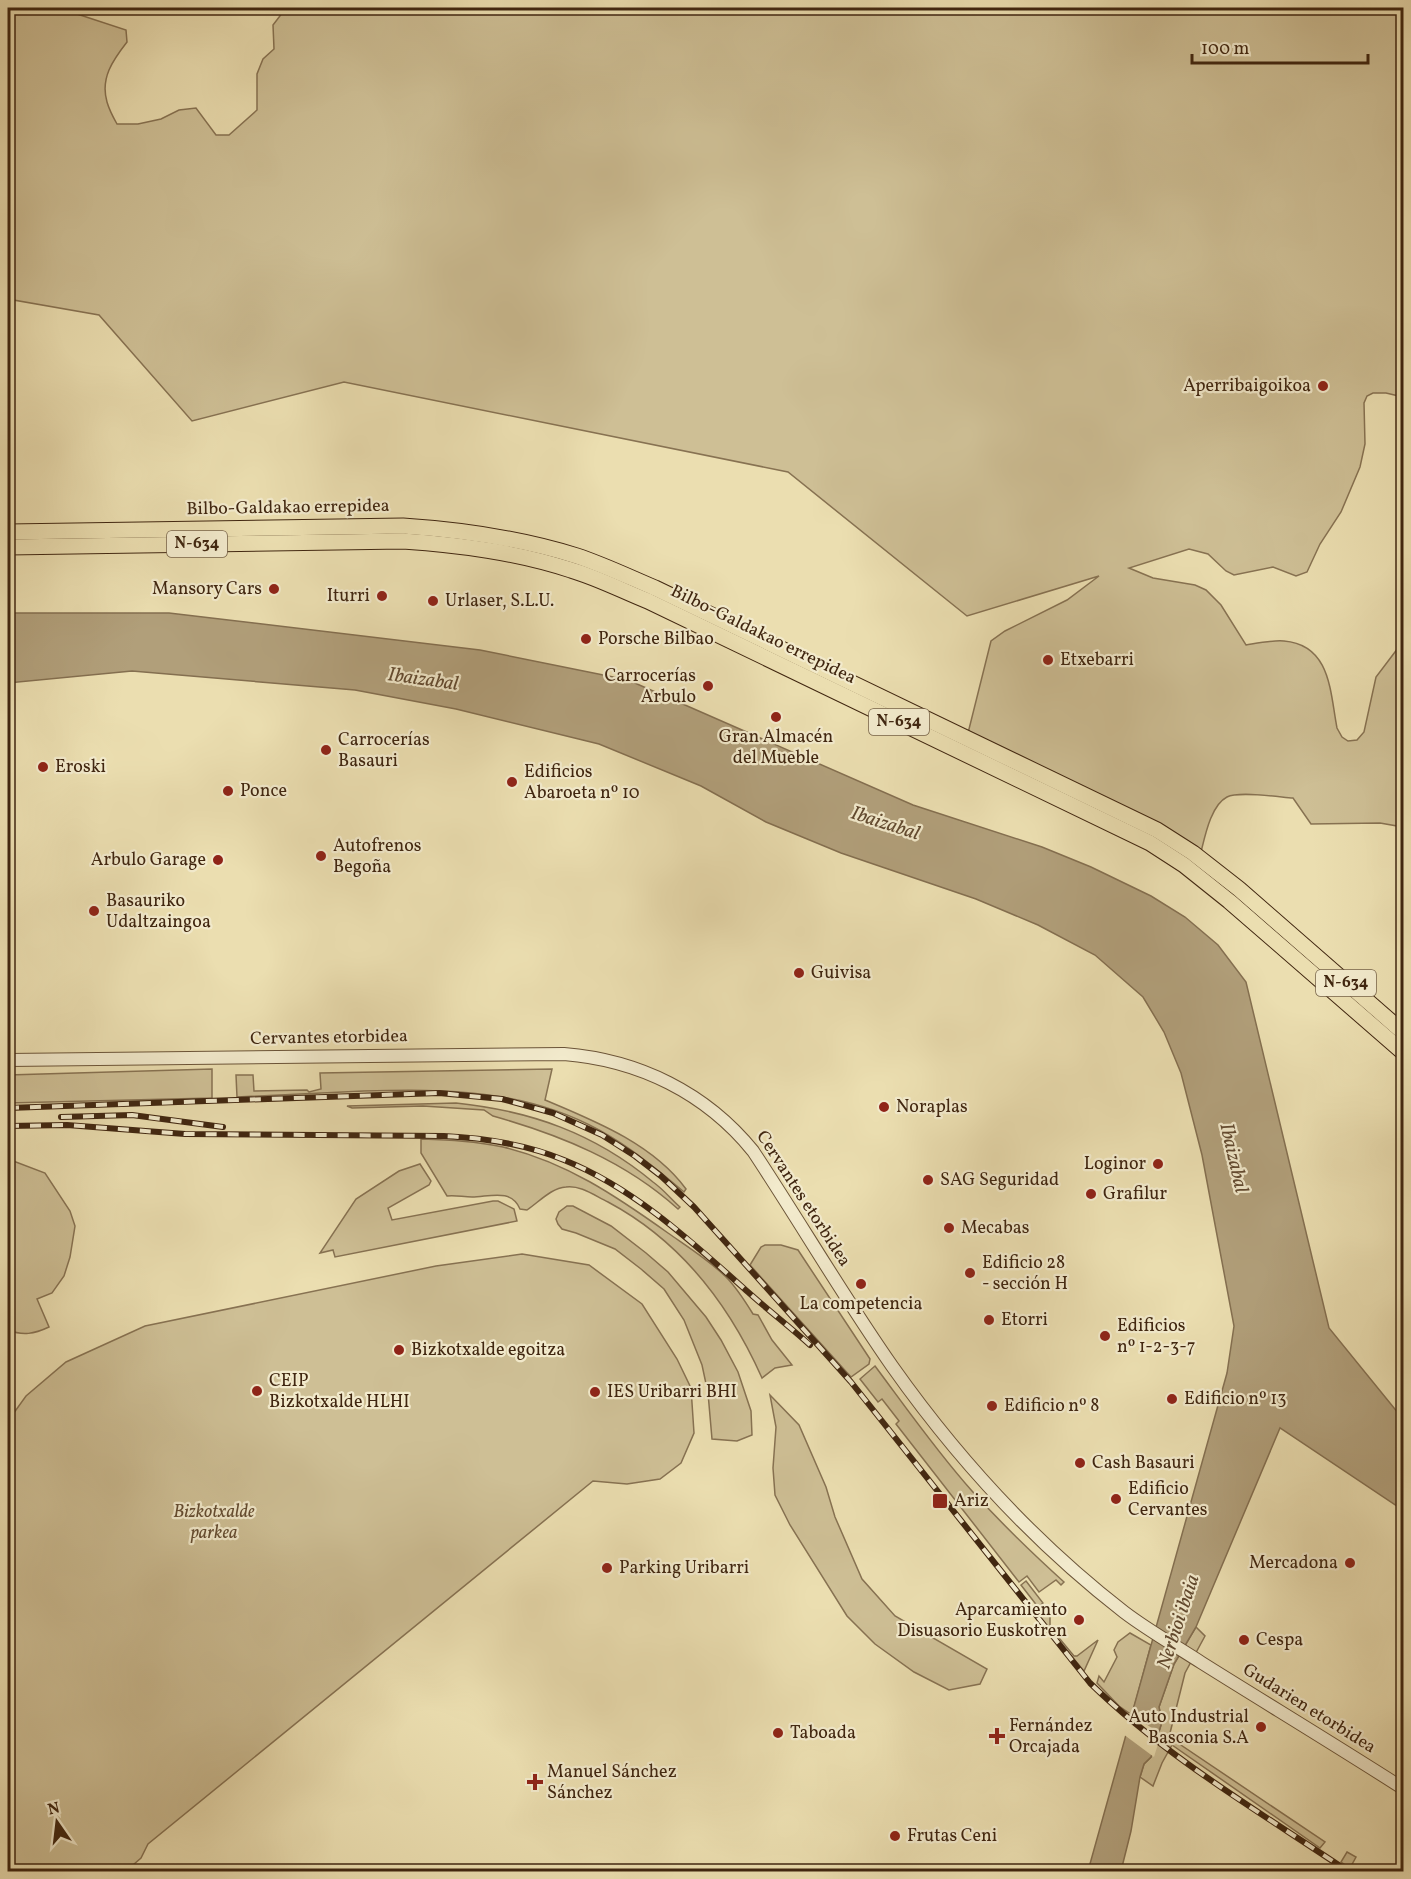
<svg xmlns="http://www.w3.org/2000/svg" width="1411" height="1879" font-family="Vollkorn,serif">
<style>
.green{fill:#cebf95;stroke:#877252;stroke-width:1.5}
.water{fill:#b19f7a;stroke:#846f50;stroke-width:1.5}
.pier{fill:#ebdeb0}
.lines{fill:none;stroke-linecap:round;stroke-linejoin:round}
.tertiary-casing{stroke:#6b5438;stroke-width:14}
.trunk-casing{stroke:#402610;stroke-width:17}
.tertiary{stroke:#f2eacc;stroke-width:12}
.trunk{stroke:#ebdeb0;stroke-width:15}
.rail-casing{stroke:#402610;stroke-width:6}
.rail{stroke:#f2eacc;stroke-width:4;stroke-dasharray:11;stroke-linecap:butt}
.poi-dot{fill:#8f2418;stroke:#f2eacc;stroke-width:2}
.labels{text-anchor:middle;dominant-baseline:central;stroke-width:4.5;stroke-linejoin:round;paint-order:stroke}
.shield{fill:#f2eacc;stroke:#756148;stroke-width:1.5}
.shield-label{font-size:16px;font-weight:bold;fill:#402610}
.poi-label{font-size:18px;fill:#402610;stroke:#f2eacc;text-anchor:start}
.street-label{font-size:18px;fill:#402610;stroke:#f2eacc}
.park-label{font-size:18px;font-style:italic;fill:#644c31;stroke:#f2eacc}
.water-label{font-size:20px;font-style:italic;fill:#624a30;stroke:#f2eacc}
</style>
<rect width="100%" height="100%" fill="#ebdeb0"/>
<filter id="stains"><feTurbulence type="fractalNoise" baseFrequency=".00333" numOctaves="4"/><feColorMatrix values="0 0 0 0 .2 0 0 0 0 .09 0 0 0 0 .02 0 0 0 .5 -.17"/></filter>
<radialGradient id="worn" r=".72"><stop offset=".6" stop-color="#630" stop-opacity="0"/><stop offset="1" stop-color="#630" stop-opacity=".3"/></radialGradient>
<g class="green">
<path d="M8,8h55l5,3 58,19 1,12c-14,18 -27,36 -20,60 2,7 6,15 10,22h21l23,-5 18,-9 17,-2 20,27h13l28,-25v-36l6,-15 11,-10 -1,-24 13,-17h1117v389l-17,-4h-13l-6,3 -3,7 1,41 -5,23 -19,45 -21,32 -13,28 -11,4 -23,-9 -39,8 -8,-4 -18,-17 -19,-5 -60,19 24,10 42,7 11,5 15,15 25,40c12,-2 26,-5 38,-4 47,4 46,51 53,87l5,9 6,4 9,-1 7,-8 12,-55 22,-29 5,-11v190l-23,-4 -69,1 -18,-26c-14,-1 -54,-7 -66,-1 -16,8 -22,39 -26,55l-233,-119 23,-92 14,-10 62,-31 32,-24 -132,40 -179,-144 -444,-90 -152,39 -93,-106 -91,-16z"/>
<path d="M212,1069v29l-204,5v-28z"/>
<path d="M552,1069l-7,31c50,21 108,44 141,89l-2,3c-27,-23 -54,-45 -85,-62 -75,-41 -152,-41 -235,-39 -42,2 -85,4 -127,6l-1,-22h17l1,16 53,-1 2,2 12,-3 -1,-16z"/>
<path d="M456,1103c75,8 138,30 197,79 10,7 18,17 27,25l-2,2c-53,-48 -118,-74 -185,-93l-9,-6 -61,-4 -71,2 -5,-2z"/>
<path d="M421,1139c27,1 55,2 82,8 63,15 113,49 165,86 20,14 41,27 58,44 11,11 19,24 27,37l5,1 14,25 20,25 -17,3 -13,10c-33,-74 -81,-137 -154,-176 -13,-6 -27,-17 -42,-15 -15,1 -27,15 -39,23l-7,-1c-9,-21 -31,-12 -48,-12 -9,0 -16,-2 -25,-1l-26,-43z"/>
<path d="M8,1159l37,14 25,38 5,15 -5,31 -6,19 -12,17 -15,6 12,28c-15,7 -26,9 -41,3z"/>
<path d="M420,1164l11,17 -2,4 -41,23 4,12 101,-19h5l16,8 3,12 -182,36 -2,-7 -13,3 36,-54 43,-28z"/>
<path d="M567,1206h6l38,20 35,27 22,19 38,45 15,23 17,32 13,39 1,24 -15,6 -25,-2 -4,-46 -6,-28 -18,-45 -20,-31 -23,-20 -26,-20 -39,-16 -14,-4 -4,-5 -2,-5 3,-7z"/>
<path d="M765,1245h16l17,5 72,109 -1,5 -18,13 -101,-112 11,-18z"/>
<path d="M522,1254l67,11 53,39 35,55 14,29 3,45 -13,30 -21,16 -33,5 -34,-3 -445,363 -7,14 -15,13h-118v-450l18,-25 40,-34 79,-36 291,-60z"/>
<path d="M875,1366c32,43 62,86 97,125 29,32 60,62 92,91l-3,3 -5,-5 -17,12 -12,-16 -8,6 -123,-158 3,-3 -17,-22 -4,3 -18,-23z"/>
<path d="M770,1395l29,30 27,62 9,30 27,62 33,37 92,53 -7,15 -31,6 -35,-18 -39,-28 -28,-28 -57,-91 -15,-30 -2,-27 3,-41z"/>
<path d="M1026,1581l17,22 -5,4 -17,-22z"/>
<path d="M1046,1608l4,5v14l24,29h3l21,-16 -14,31 -48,-57z"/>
<path d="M1196,1627l9,9 -20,37 -16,64 156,105 -5,6 -148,-103 -10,18 -9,23 -13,-9 4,-13 7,-7 11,-35 -3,-15 15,-43z"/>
<path d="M1130,1633l21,12 -19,70 -13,-9 -22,-23 2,-7 5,6 13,-25 -3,-7 4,-8z"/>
<path d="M1347,1852l9,5 -6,11 -9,-6z"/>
</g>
<path class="water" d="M8,613h161l311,37 148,30 285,125 129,42 49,20 60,29 34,21 33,28 28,37 83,346 74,91v91l-123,-82 -84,199 -22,37 -15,43 3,15 -11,35 -7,7 -4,13 -9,54 -10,40h-33l139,-498 7,-47 -32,-171 -21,-82 -17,-41 -21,-35 -48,-42 -57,-30 -62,-26 -135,-46 -75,-31 -65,-36 -102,-42 -143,-35 -101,-19 -223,-19 -124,12z"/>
<path class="pier" d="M1129,1713l32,21 -7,23 -31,-23z"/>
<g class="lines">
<defs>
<path id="tertiary" d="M8,1060l556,-6c75,6 142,39 189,97 47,71 90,145 139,215 65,92 143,177 232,246 25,19 52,34 78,51 67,42 135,83 202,126"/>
<g id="trunk">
<path d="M8,532l395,-6c60,4 117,12 174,30 27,9 52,21 78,32l502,242 36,23 46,36 165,144"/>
<path d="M8,547l395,-6c57,4 113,11 168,29 27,8 52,21 77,31l502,242 34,22 45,36 175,152"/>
</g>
</defs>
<use href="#tertiary" class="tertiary-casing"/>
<use href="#trunk" class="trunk-casing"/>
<use href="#tertiary" class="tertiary"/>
<use href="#trunk" class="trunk"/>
<defs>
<g id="rail">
<path d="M8,1108l431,-15 63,6 51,14 49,22 33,21 26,20 33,31 157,175 239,301c77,75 170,129 259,189"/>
<path d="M61,1117l71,-2 91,12"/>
<path d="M8,1126l59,-1 118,9 259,2c41,2 81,8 120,24 70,28 128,82 184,132 20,18 42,35 62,53"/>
</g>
</defs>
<use href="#rail" class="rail-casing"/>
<use href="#rail" class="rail"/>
</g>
<g class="poi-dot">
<circle cx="1323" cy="386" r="6"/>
<circle cx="274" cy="589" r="6"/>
<circle cx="382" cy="596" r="6"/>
<circle cx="433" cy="601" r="6"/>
<circle cx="586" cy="639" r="6"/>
<circle cx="1048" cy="660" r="6"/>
<circle cx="708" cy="686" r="6"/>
<circle cx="776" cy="717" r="6"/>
<circle cx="326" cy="750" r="6"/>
<circle cx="43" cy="767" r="6"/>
<circle cx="512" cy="782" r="6"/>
<circle cx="228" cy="791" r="6"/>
<circle cx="321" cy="856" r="6"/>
<circle cx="218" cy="860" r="6"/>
<circle cx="94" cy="911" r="6"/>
<circle cx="799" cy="973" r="6"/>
<circle cx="884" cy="1107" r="6"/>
<circle cx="1158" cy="1164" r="6"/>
<circle cx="928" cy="1180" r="6"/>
<circle cx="1091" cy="1194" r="6"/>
<circle cx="949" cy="1228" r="6"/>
<circle cx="970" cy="1273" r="6"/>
<circle cx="861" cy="1284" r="6"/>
<circle cx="989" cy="1320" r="6"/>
<circle cx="1105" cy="1336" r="6"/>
<circle cx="399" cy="1350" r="6"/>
<circle cx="257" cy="1391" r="6"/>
<circle cx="595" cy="1392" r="6"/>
<circle cx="1172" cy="1399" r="6"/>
<circle cx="992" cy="1406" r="6"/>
<circle cx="1080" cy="1463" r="6"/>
<circle cx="1116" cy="1499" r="6"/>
<rect x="932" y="1493" width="16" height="16" rx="3"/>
<circle cx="1350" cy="1563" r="6"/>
<circle cx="607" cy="1568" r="6"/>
<circle cx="1079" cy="1620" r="6"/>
<circle cx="1244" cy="1640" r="6"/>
<circle cx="1261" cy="1727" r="6"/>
<circle cx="778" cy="1733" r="6"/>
<path d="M994 1727h6v6h6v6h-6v6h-6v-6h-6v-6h6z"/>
<path d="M532 1773h6v6h6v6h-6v6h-6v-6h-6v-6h6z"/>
<circle cx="895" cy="1836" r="6"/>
</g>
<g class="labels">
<g class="shield">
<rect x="167" y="531" width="60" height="26" rx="4.5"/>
<rect x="869" y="709" width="60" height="26" rx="4.5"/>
<rect x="1316" y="970" width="60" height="26" rx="4.5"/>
</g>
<g class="shield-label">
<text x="197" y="544">N-634</text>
<text x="899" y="722">N-634</text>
<text x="1346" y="983">N-634</text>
</g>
<g class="poi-label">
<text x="1311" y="386" text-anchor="end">Aperribaigoikoa</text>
<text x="262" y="589" text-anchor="end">Mansory Cars</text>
<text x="370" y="596" text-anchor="end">Iturri</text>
<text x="445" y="601">Urlaser, S.L.U.</text>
<text x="598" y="639">Porsche Bilbao</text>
<text x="1060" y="660">Etxebarri</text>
<text x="696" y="676" text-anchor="end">Carrocerías<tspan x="696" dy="21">Arbulo</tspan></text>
<text x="776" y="737" text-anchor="middle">Gran Almacén<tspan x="776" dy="21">del Mueble</tspan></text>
<text x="338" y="740">Carrocerías<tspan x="338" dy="21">Basauri</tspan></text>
<text x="55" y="767">Eroski</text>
<text x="524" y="772">Edificios<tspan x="524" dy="21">Abaroeta nº 10</tspan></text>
<text x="240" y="791">Ponce</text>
<text x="333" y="846">Autofrenos<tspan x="333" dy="21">Begoña</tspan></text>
<text x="206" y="860" text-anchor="end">Arbulo Garage</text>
<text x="106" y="901">Basauriko<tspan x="106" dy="21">Udaltzaingoa</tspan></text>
<text x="811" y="973">Guivisa</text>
<text x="896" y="1107">Noraplas</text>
<text x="1146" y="1164" text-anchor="end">Loginor</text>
<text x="940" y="1180">SAG Seguridad</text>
<text x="1103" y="1194">Grafilur</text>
<text x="961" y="1228">Mecabas</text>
<text x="982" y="1263">Edificio 28<tspan x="982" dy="21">- sección H</tspan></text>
<text x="861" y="1304" text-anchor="middle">La competencia</text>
<text x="1001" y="1320">Etorri</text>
<text x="1117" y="1326">Edificios<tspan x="1117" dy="21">nº 1-2-3-7</tspan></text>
<text x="411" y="1350">Bizkotxalde egoitza</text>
<text x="269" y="1381">CEIP<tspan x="269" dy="21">Bizkotxalde HLHI</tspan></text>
<text x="607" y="1392">IES Uribarri BHI</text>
<text x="1184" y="1399">Edificio nº 13</text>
<text x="1004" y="1406">Edificio nº 8</text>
<text x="1092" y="1463">Cash Basauri</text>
<text x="1128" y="1489">Edificio<tspan x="1128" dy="21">Cervantes</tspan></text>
<text x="954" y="1501">Ariz</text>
<text x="1338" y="1563" text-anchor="end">Mercadona</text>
<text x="619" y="1568">Parking Uribarri</text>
<text x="1067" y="1610" text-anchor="end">Aparcamiento<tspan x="1067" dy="21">Disuasorio Euskotren</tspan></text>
<text x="1256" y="1640">Cespa</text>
<text x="1249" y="1717" text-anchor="end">Auto Industrial<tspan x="1249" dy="21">Basconia S.A</tspan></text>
<text x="1009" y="1726">Fernández<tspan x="1009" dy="21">Orcajada</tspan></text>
<text x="790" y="1733">Taboada</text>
<text x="547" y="1772">Manuel Sánchez<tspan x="547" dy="21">Sánchez</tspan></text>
<text x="907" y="1836">Frutas Ceni</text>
</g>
<g class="street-label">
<text transform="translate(288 508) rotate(-1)">Bilbo-Galdakao errepidea</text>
<text transform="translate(763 635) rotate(26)">Bilbo-Galdakao errepidea</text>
<text transform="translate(329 1038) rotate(-1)">Cervantes etorbidea</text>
<text transform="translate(803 1199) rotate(57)">Cervantes etorbidea</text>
<text transform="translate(1309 1709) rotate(32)">Gudarien etorbidea</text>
</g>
<g class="park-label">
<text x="214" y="1512">Bizkotxalde<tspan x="214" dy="21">parkea</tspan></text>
</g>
<g class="water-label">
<text transform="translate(423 680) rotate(8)">Ibaizabal</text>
<text transform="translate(885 824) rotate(18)">Ibaizabal</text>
<text transform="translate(1233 1158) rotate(77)">Ibaizabal</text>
<text transform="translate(1179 1622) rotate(-72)">Nerbioi ibaia</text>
</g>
</g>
<rect width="1411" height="1879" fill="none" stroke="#ebdeb0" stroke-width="30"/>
<rect x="9" y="9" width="1393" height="1861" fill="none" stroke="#402610" stroke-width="3"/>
<rect x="15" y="15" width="1381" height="1849" fill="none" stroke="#402610" stroke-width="1.5"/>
<g transform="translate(57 1822) rotate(346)" stroke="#f2eacc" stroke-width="4.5" paint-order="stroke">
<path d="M0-4.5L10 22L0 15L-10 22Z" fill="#402610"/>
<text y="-9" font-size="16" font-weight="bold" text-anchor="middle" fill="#402610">N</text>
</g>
<path d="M1192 54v9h176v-9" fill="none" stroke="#402610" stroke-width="3"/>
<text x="1201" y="54" font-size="18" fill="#402610" stroke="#f2eacc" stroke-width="4.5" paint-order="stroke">100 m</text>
<rect width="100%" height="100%" filter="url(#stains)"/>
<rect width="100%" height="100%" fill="url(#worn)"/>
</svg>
